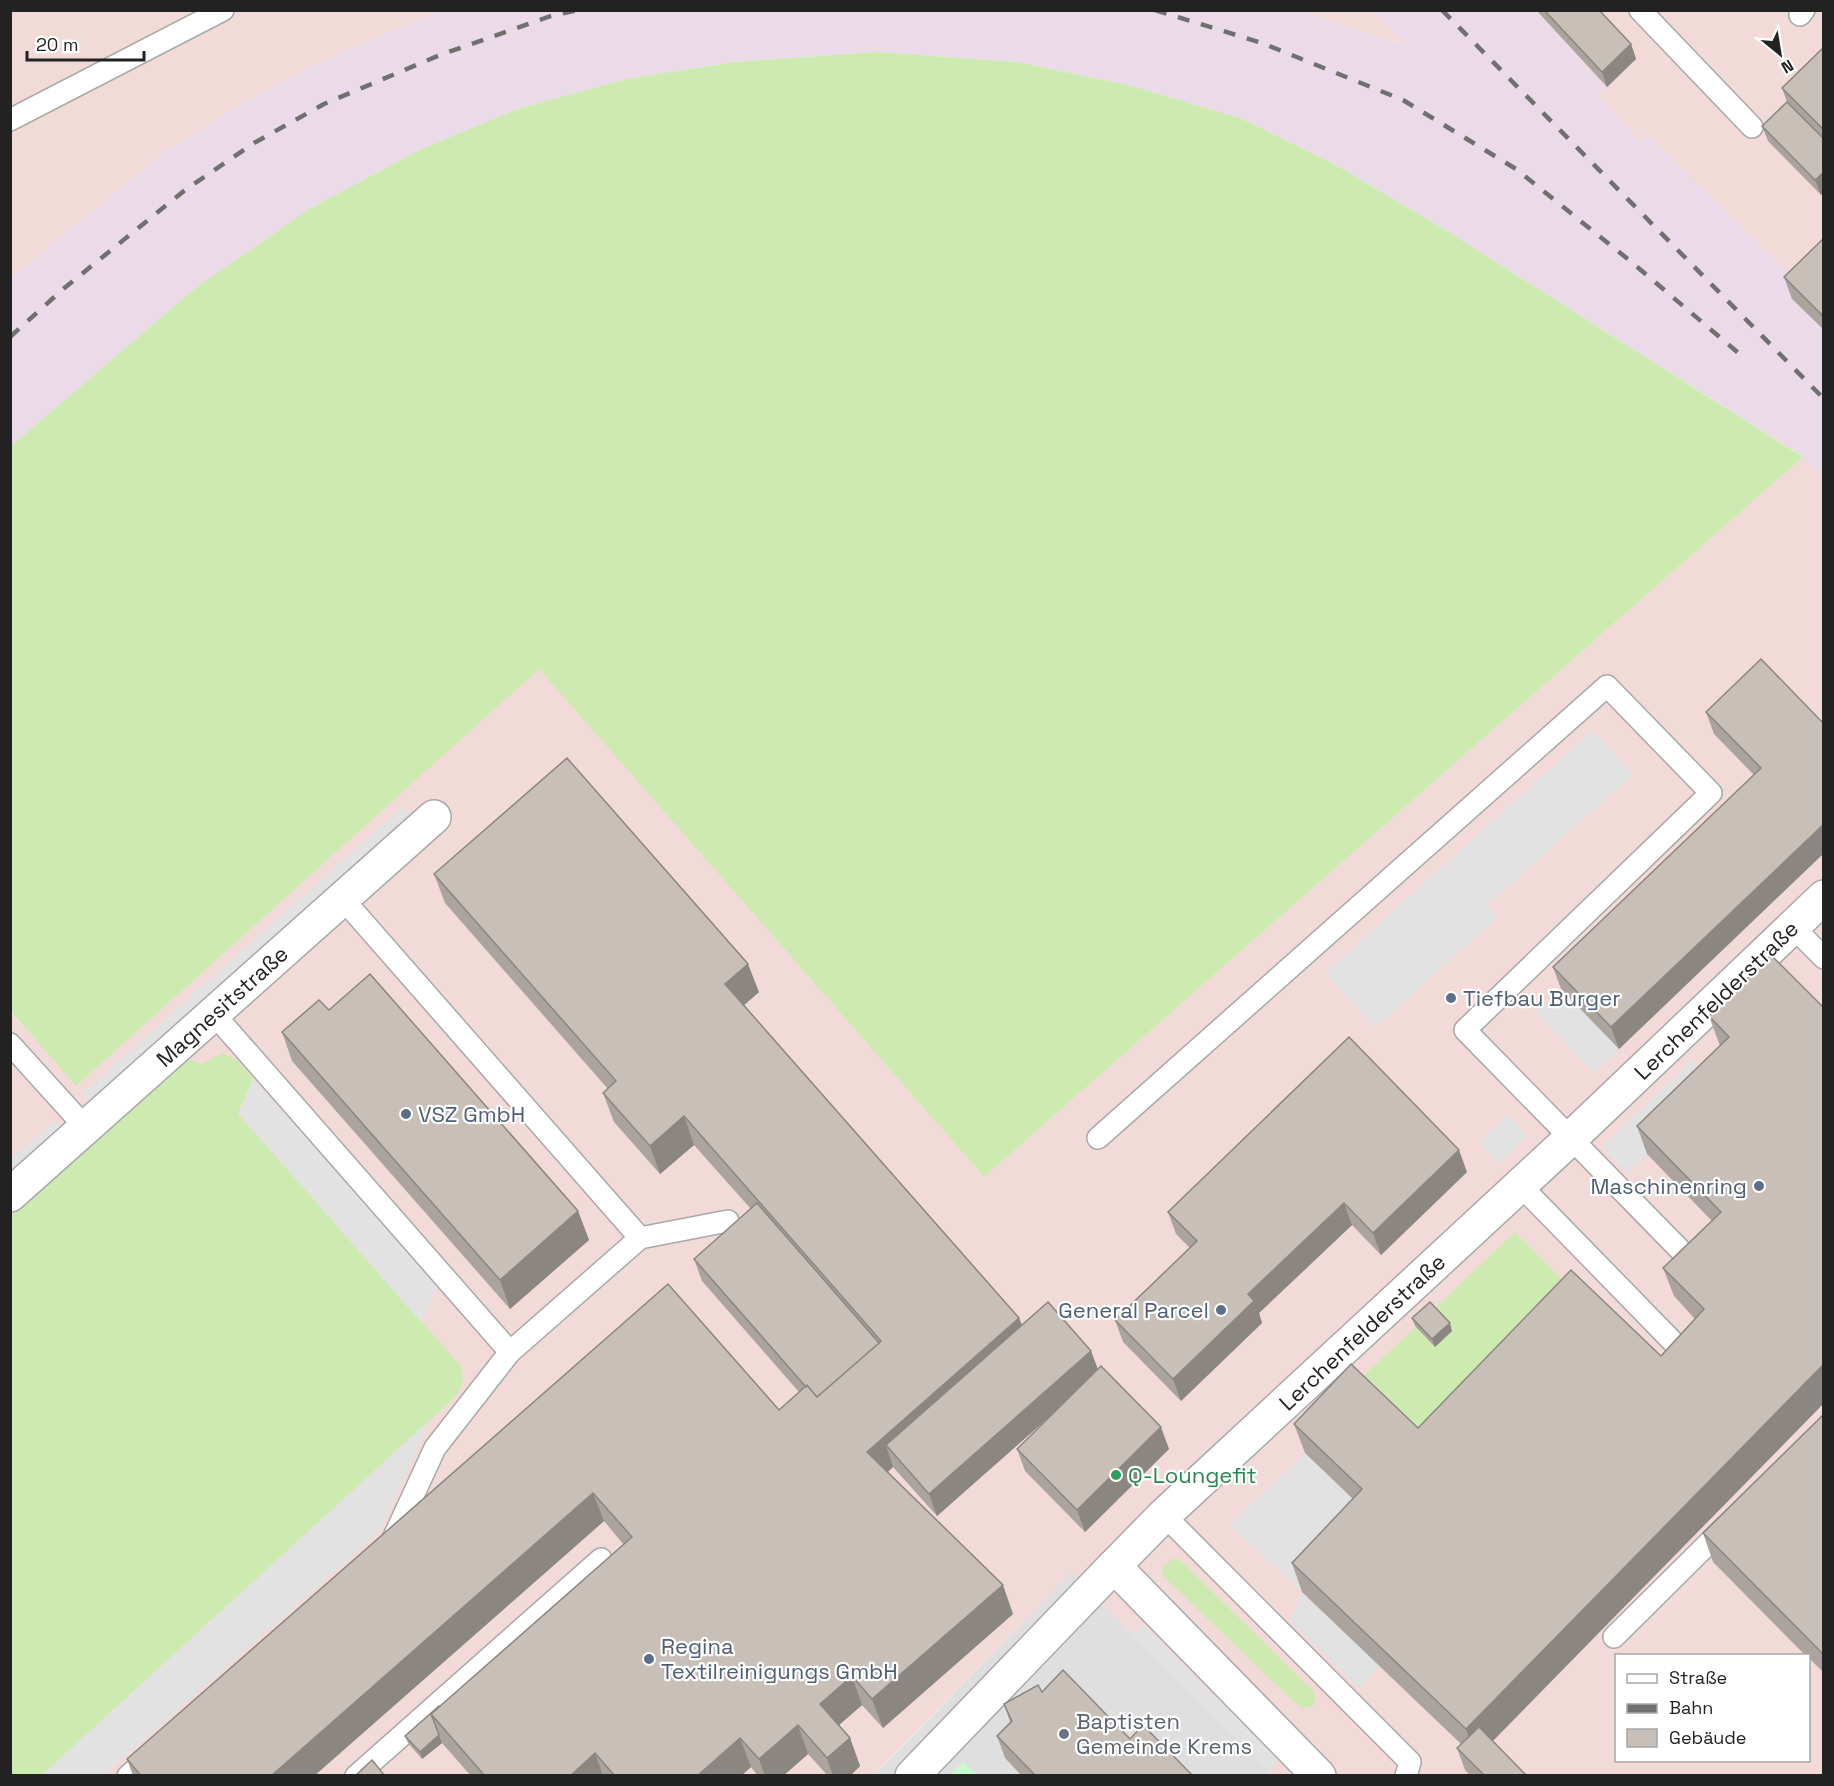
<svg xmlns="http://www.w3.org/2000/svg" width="1834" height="1786" font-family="'Space Grotesk',sans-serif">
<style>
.residential{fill:#e0dfdf}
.commercial{fill:#f2dad9;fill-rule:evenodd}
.industrial{fill:#ebdbe8}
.grass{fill:#cdebb0}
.park{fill:#c8facc}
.parking{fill:#e2e2e2}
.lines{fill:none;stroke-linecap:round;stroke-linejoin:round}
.service-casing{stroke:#a9a9a9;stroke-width:24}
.minor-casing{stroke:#a9a9a9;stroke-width:36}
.service{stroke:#fff;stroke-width:21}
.minor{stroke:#fff;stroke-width:33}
.rail{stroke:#707070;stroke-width:4.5;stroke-dasharray:12 12;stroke-linecap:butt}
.wall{fill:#aba49e}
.shaded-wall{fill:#8b8681}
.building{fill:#c7bfb8;stroke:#8b8681;stroke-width:1.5}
.service-dot{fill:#5c6f8a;stroke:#fff;stroke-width:2}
.leisure-dot{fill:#2e9e5b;stroke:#fff;stroke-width:2}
.worship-dot{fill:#6b7280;stroke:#fff;stroke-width:2}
.labels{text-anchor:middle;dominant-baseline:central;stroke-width:4.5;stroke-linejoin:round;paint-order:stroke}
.service-label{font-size:22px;fill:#4e5e75;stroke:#fff;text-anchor:start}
.street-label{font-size:22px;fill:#222;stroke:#fff}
.leisure-label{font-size:22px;fill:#27864d;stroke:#fff;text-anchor:start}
.worship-label{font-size:22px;fill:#5b616d;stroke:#fff;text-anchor:start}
</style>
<rect width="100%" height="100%" fill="#f2efe9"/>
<path class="residential" d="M1071,1572l202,203 -399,1z"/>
<g class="commercial">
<path d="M15,10l424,1 -130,56 -75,42 -72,45 -151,125v-266z"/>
<path d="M1299,11h75l34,35z"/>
<path d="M1536,11h287v319l-31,-31 -145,-163 -6,6 -43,-46 9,-10z"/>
<path d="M1803,457l21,21 -1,1297h-550l-202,-203 -197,203h-863l-1,-763 67,73 462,-417 445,509zM1616,1656h192v104h-192z"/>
</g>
<path class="industrial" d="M1299,10l107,36 -32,-35h162l71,76 -8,9 42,46 7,-7 155,153 -11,11 31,31v148l-21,-22 -360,-228 -110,-65 -92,-45 -112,-33 -111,-23 -139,-10 -144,10 -108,17 -109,30 -98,41 -110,59 -115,80 -183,157 -1,-167 152,-125 72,-45 75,-42 130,-56z"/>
<g class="grass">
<path d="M878,52l139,10 111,23 112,33 92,45 110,65 361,229 -819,720 -445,-508 -463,417 -65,-74v-566l183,-157 115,-80 110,-59 98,-41 109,-30 108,-17z"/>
<path d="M222,1053l15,7 16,19 -15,35 221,250c13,24 -10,39 -27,54l-390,357h-29l-2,-2 -1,-557 176,-158 15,6z"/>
<path d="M1515,1232l66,67 -152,158 -75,-72z"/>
<path d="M1173,1558l8,3 132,130 3,8 -3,7 -10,2 -6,-3 -133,-128 -3,-7 4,-6z"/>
</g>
<path class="park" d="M963,1762l14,13h-28z"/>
<g class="parking">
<path d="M1593,730l40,44 -146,132 11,11 -123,111 -50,-55z"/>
<path d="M402,807l8,9 -319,286 -8,-9z"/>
<path d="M1561,989l58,60 -25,24 -58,-60z"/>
<path d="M1692,1060l26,26 -90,88 -26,-27z"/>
<path d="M253,1079l185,207 -17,36 -183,-209z"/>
<path d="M1507,1114l20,21 -28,28 -21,-21z"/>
<path d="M54,1121l8,8 -51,46 -1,-15z"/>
<path d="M432,1418l-53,114 -275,243h-62z"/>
<path d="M1305,1453l68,65 -71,74 78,74 -20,23 -70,-68 12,-29 -73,-67z"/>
<path d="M1144,1625l134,135 -10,10 -135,-136z"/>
</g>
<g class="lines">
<defs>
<g id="service">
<path d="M1640,10l112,117"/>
<path d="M1800,15l4,-5"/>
<path d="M10,120l213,-110"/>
<path d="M342,898l298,340 -130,114 -75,96 -43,93"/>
<path d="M1793,927l31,31"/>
<path d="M213,1013l297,339"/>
<path d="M10,1044l76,84"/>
<path d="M1098,1138l509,-452 104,107 -246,237 224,229"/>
<path d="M1520,1185l157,161"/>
<path d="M640,1238l88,-17"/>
<path d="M1164,1515l246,247 -4,14"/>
<path d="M1614,1637l112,-111"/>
<path d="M128,1776l26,-23"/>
<path d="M356,1776l245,-217"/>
</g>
<g id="minor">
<path d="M10,1195l424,-378"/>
<path d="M912,1776l202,-210"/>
<path d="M1319,1776l-205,-210 50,-51 406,-376 254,-242"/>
</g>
</defs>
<use href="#service" class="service-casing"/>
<use href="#minor" class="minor-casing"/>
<use href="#service" class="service"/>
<use href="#minor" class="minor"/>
<g class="rail">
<path d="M1155,10l107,33 141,57 113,69 113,91 113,96"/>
<path d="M1442,10l382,389"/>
<path d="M10,337l52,-47 123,-100 69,-47 70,-39 116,-49 111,-39 27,-6"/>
</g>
</g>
<g class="wall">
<path d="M1536,10h63l32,34 5,15 -29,28z"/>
<path d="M1824,47v145l-3,3 -53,-54 -6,-15 25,-24 -5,-14z"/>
<path d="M1824,238v92l-32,-31 -8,-22z"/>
<path d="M1706,712l118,12v129l-205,196 -58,-60 -8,-22 201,-192 -40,-41z"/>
<path d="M434,874l325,118 -15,13 275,313 3,7 69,26 7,18 71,80 -84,83 -60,-61 -8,-22 31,-31 -111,98 -44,-49 -5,5 125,142 -130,114 -21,-23 -23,20 11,13 10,28 -10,10h-22l-20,-22 -25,22h-25l-7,-9 -10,9h-270l-29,-33 -20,16 -14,-16 -3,-7 35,-30 184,-161 -20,-24 -290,255h-181l-6,-17 541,-475 111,126 20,-18 -97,-111 -8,-22 57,-50 -57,-64 -34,29 -46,-52 -11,-29 5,-4 -163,-186z"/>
<path d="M1824,1008v395l-331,338 34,35h-56l-6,-6 -8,-22 4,-4 -159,-152 -10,-29 61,-64 -48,-46 -11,-29 124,4 243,-72 34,-37 -21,-23 -11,-28 49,-47 -65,-67 -10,-28 83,-80 -11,-30z"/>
<path d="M329,1010l249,201 11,29 -79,69 -218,-248 -10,-29z"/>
<path d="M1467,1172l-86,83 -29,-30 -93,88 3,10 -81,78 -58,-59 -8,-22 75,-72 -14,-14 -8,-22z"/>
<path d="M1412,1318l40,13 -17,16 -20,-21z"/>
<path d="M1824,1414v259l-15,-15v-2h-3l-93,-94 -10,-29z"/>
<path d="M1042,1692l88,47 63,37h-171l-17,-18 -8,-22 13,-14 -6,-18z"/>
</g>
<g class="shaded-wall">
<path d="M1631,44l5,15 -29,28 -5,-15z"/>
<path d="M1824,172v20l-3,3 -6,-15z"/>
<path d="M1824,824v29l-205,196 -8,-22z"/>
<path d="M748,964l11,28 -24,21 -10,-29z"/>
<path d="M684,1116l10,29 -34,29 -10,-28z"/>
<path d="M1459,1150l8,22 -86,83 -8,-22z"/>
<path d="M1344,1203l8,22 -93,88 3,10 -81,78 -8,-22 75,-85z"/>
<path d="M578,1211l11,29 -79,69 -10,-29z"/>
<path d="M1019,1318l11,29 -144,98 7,22 -15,13 -11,-28z"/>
<path d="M1450,1323l2,8 -17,16 -3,-8z"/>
<path d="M1091,1351l8,22 -162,143 -8,-22z"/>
<path d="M1824,1364v39l-348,355 -10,-29z"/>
<path d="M1161,1427l8,22 -84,83 -8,-22z"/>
<path d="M593,1493l11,28 -290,255h-43z"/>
<path d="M1003,1585l10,29 -130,114 -11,-29z"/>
<path d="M852,1676l10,29 -31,27 -11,-28z"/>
<path d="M798,1725l10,29 -25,22h-18l-6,-17z"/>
<path d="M439,1735l3,8 -20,16 -2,-7z"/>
<path d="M740,1738l11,29 -10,9h-44z"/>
<path d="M850,1738l10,28 -10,10h-17l-6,-18z"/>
<path d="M595,1753l8,23h-33z"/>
</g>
<g class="building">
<path d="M1544,10h55l32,34 -29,28z"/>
<path d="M1824,47v83l-42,-42z"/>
<path d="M1787,102l37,37v33l-9,8 -53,-54z"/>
<path d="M1824,238v79l-40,-40z"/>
<path d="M1761,659l63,65v100l-213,203 -58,-60 208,-199 -55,-56z"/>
<path d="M567,758l181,206 -23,20 294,334 -152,134 136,133 -131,114 -20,-23 -32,28 30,34 -23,20 -29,-33 -39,34 -19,-21 -43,38h-82l-20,-23 -25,23h-85l-54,-62 201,-177 -39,-44 -322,283h-130l-14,-17 541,-475 111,126 28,-25 10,12 64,-56 -197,-225 -34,30 -47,-53 13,-12 -182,-207z"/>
<path d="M1771,955l53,53v356l-358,365 -174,-166 70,-74 -68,-65 57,-60 67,64 153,-158 90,86 43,-47 -41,-41 58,-56 -84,-86 92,-89 -20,-21z"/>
<path d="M370,974l208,237 -78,69 -218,-248 37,-32 10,10z"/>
<path d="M1349,1037l110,113 -86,83 -29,-30 -96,91 6,7 -81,78 -58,-59 82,-79 -29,-29z"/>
<path d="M757,1203l122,140 -62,54 -10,-12 -1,2 -112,-128z"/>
<path d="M1048,1302l43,49 -162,143 -43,-49z"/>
<path d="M1430,1302l20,21 -18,16 -20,-21z"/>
<path d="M1101,1366l60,61 -84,83 -60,-61z"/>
<path d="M1824,1414v241l-121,-122z"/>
<path d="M1063,1670l67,69 13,-14 50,51h-157l-39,-40 15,-15 -8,-17 34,-19 4,7z"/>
<path d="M439,1706h1l-9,8 8,21 -19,17 -15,-16z"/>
<path d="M1479,1727l48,49h-42l-28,-28z"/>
<path d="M372,1760l13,16h-30z"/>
</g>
<g class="service-dot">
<circle cx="1451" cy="998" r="6"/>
<circle cx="406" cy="1114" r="6"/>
<circle cx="1759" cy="1186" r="6"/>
<circle cx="1221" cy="1310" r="6"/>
<circle cx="649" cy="1659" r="6"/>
</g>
<circle class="leisure-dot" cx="1116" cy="1475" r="6"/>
<circle class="worship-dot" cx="1064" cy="1734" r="6"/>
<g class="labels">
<g class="service-label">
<text x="1463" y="998">Tiefbau Burger</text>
<text x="418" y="1114">VSZ GmbH</text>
<text x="1747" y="1186" text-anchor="end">Maschinenring</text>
<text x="1209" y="1310" text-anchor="end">General Parcel</text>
<text x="661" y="1646">Regina<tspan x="661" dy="25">Textilreinigungs GmbH</tspan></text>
</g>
<g class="street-label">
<text transform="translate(1716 1000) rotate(-44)">Lerchenfelderstraße</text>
<text transform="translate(222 1006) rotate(-42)">Magnesitstraße</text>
<text transform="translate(1362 1332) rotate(-43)">Lerchenfelderstraße</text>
</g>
<g class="leisure-label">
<text x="1128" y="1475">Q-Loungefit</text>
</g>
<g class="worship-label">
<text x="1076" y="1721">Baptisten<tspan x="1076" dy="25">Gemeinde Krems</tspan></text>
</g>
</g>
<rect width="1834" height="1786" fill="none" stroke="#222222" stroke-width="24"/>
<rect x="1615" y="1654" width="195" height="108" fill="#ffffff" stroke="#a7a7a7" stroke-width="1.5"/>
<rect x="1627" y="1674" width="30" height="9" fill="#ffffff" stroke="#a7a7a7" stroke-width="1.5"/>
<text x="1669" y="1684" font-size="18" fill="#222222">Straße</text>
<rect x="1627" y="1704" width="30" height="9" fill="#707070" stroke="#a7a7a7" stroke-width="1.5"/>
<text x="1669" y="1714" font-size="18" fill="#222222">Bahn</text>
<rect x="1627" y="1729" width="30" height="18" fill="#c7bfb8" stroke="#a7a7a7" stroke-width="1.5"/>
<text x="1669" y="1744" font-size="18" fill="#222222">Gebäude</text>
<g transform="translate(1780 54) rotate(150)" stroke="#ffffff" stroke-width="4.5" paint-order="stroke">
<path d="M0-4.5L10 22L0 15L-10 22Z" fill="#222222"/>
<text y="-9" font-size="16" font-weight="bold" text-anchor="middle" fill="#222222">N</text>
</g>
<path d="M27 51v9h117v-9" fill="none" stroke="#222222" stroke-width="3"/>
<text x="36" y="51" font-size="18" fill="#222222" stroke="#ffffff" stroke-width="4.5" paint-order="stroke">20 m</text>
</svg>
